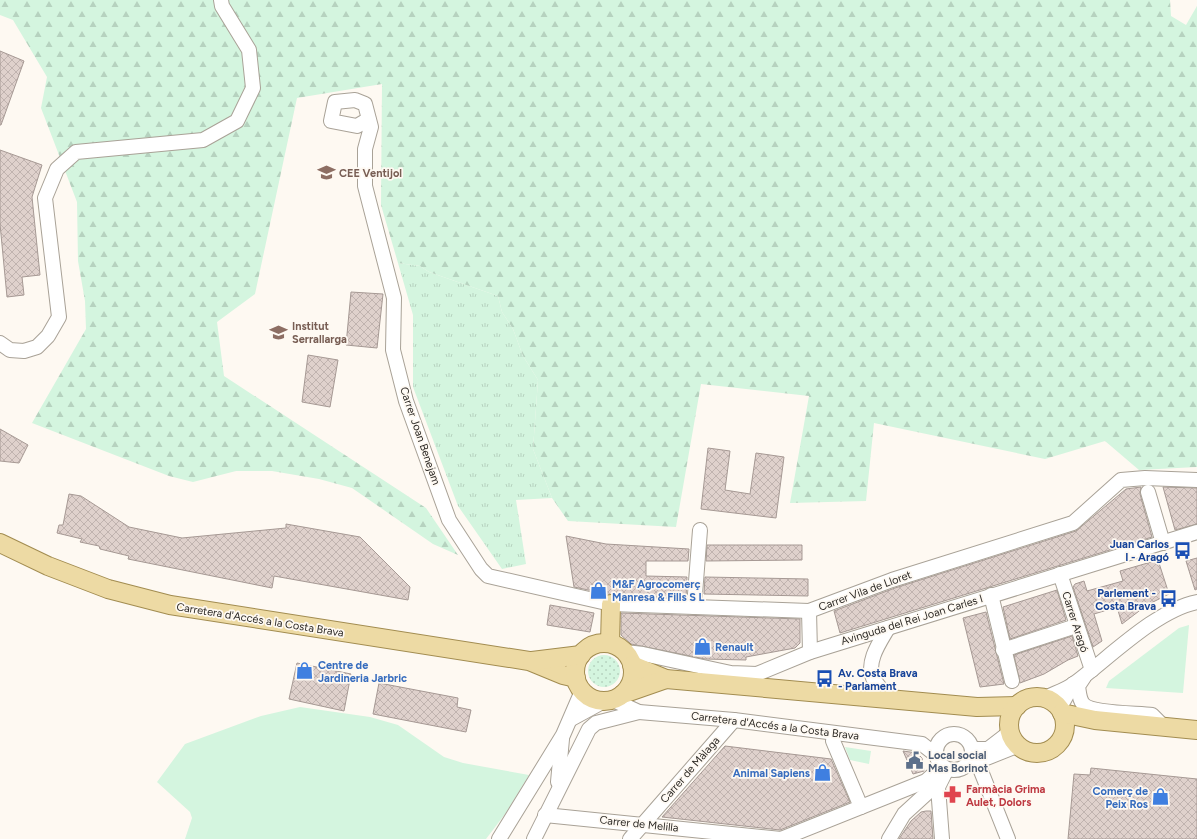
<svg xmlns="http://www.w3.org/2000/svg" width="1197" height="839" font-family="Figtree,sans-serif">
<style>
.grass{fill:url(#grass-tufts)}
.forest{fill:url(#forest-firs)}
.park{fill:#d4f5df}
.garden{fill:url(#garden-dots)}
.building{fill:url(#building-cross-hatch);stroke:#a69994}
.lines{fill:none;stroke-linecap:round;stroke-linejoin:round}
.minor-casing{stroke:#a9a297;stroke-width:16}
.major-casing{stroke:#a28c50;stroke-width:20}
.minor{stroke:#fff;stroke-width:14}
.major{stroke:#eddaa4;stroke-width:18}
.labels{text-anchor:middle;dominant-baseline:central;stroke-width:3.5;stroke-linejoin:round;paint-order:stroke}
.education-label{font-size:11px;font-weight:bold;fill:#785e54;stroke:#fef9f2;text-anchor:start}
.street-label{font-size:11px;fill:#2c2925;stroke:#fef9f2}
.transit-label{font-size:11px;font-weight:bold;fill:#164399;stroke:#fef9f2;text-anchor:end}
.shop-label{font-size:11px;font-weight:bold;fill:#366cbe;stroke:#fef9f2;text-anchor:start}
.service-label{font-size:11px;font-weight:bold;fill:#4e5e75;stroke:#fef9f2;text-anchor:start}
.health-label{font-size:11px;font-weight:bold;fill:#be3a42;stroke:#fef9f2;text-anchor:start}
</style>
<defs>
<pattern id="grass-tufts" width="24" height="20" patternUnits="userSpaceOnUse"><rect width="24" height="20" fill="#d4f5df"/><path d="M3 7l-1-3M5 7V3M7 7l1-3M15 17l-1-3M17 17v-4M19 17l1-3" fill="none" stroke="#b6d2bf"/></pattern>
<pattern id="forest-firs" width="22" height="20" patternUnits="userSpaceOnUse"><rect width="22" height="20" fill="#d4f5df"/><path d="M5 1l3.5 6h-7zM16 11l3.5 6h-7z" fill="#b6d2bf"/></pattern>
<pattern id="garden-dots" width="8" height="8" patternUnits="userSpaceOnUse"><rect width="8" height="8" fill="#d4f5df"/><path d="M2 2h.1M6 6h.1" fill="none" stroke="#b6d2bf" stroke-width="1.8" stroke-linecap="round"/></pattern>
<pattern id="building-cross-hatch" width="8" height="8" patternUnits="userSpaceOnUse"><rect width="8" height="8" fill="#dfd1cc"/><path d="M0 0l8 8M0 8l8-8" fill="none" stroke="#c0b3af"/></pattern>
</defs>
<rect width="100%" height="100%" fill="#fef9f2"/>
<path class="grass" d="M398,263l22,3 9,6 69,24 4,16 11,17 10,27 15,24 -5,69 19,49 -36,2 10,64 -24,5 -44,-63 -45,-119v-72z"/>
<path class="forest" d="M0,0h1170l1,16 15,9 11,-19v461l-58,3 -34,-29 -60,18 -171,-36 -8,78 -76,2 19,-107 -108,-12 -25,143 -108,-6 -16,-23 -19,-49 5,-69 -15,-24 -10,-27 -11,-17 -4,-16 -69,-24 -9,-6 -22,-3 -17,-58 1,-121 -85,14 -42,196 -38,28 7,54 202,132 32,47 -25,-11 -81,-56 -33,-9 -47,-8h-36l-43,11 -24,-6 -137,-53 54,-94 -1,-28 -7,-40 -1,-59 -36,-94 6,-31 -34,-57 -13,-5z"/>
<g class="park">
<path d="M1189,625l-6,68 -77,-5 3,-7 70,-53z"/>
<path d="M300,707l70,10 28,8 46,32 19,6 66,12 -24,39 -19,25h-301l7,-21 -2,-6 -33,-30 28,-38 76,-28z"/>
<path d="M845,747l26,4 -2,13 -19,-4z"/>
</g>
<circle class="garden" cx="604" cy="671" r="16"/>
<g class="building">
<path d="M0,51l24,10 -23,64h-1z"/>
<path d="M0,150l42,15 -10,32 8,78 -18,2 2,18 -17,2 -7,-73z"/>
<path d="M351,292l32,2 -6,54 -31,-3z"/>
<path d="M308,355l30,5 -8,47 -28,-5z"/>
<path d="M0,429l28,16 -9,18 -19,-2z"/>
<path d="M708,448l22,3 -5,39 25,4 6,-41 28,4 -8,61 -75,-9z"/>
<path d="M1141,487l-1,7 12,43 -312,96 -6,-22 61,-23 181,-57 50,-42z"/>
<path d="M1163,487l34,1v36l-22,6z"/>
<path d="M69,494l12,2 48,31 53,11 104,-10v-4l74,13 50,50 -2,13 -134,-24 -2,12 -144,-29 1,-3 -29,-7 -1,-3 -19,-4 2,-3 -25,-6 2,-8h4z"/>
<path d="M566,536l40,8 83,5 -1,12h-42v15l41,1 -1,21 -69,-2 -43,-9z"/>
<path d="M707,545h95v15l-96,1z"/>
<path d="M1197,558v31l-2,1 -9,-29z"/>
<path d="M1158,560l11,34 -22,11 -25,19 -5,-17 -23,7 8,27 -9,6 -20,-60 2,-3 9,-3 3,10 36,-10 -3,-10z"/>
<path d="M705,577l103,2v17l-104,-2z"/>
<path d="M1057,590l9,30 -56,19 -7,-32z"/>
<path d="M550,605l44,8 -4,19 -43,-7z"/>
<path d="M986,612l18,72 -24,3 -17,-69z"/>
<path d="M621,613l179,6v24l-5,5 -49,9v3l-41,-1 -74,-15 -10,-9z"/>
<path d="M1072,636l6,20 -10,4 -24,14 -24,9 -6,-28z"/>
<path d="M297,663l54,11 -7,37 -55,-12z"/>
<path d="M379,683l79,15 -1,9 14,3 -5,22 -93,-18z"/>
<path d="M725,746l106,13 19,43 -70,28 -118,-13z"/>
<path d="M903,751l14,2 5,5 2,13 -11,3z"/>
<path d="M1091,768l106,11v60h-129l6,-65 16,1z"/>
<path d="M926,811h5l2,28h-34l12,-18 10,-9z"/>
</g>
<g class="lines">
<defs>
<g id="minor">
<path d="M369,119l-12,7 -26,-5 4,-19 20,-2 10,4 6,23 -6,22v37l29,112 -1,52 13,51 43,119 32,49 7,7 123,28 198,7 83,-31 181,-57 48,-43 24,-2 52,2"/>
<path d="M0,343l10,7 14,1 13,-4 11,-11 11,-19 -14,-119 12,-29 19,-17 127,-12 34,-19 16,-33 -4,-38 -27,-44 -1,-6"/>
<path d="M1148,492l15,51"/>
<path d="M1060,574l32,96"/>
<path d="M991,595l21,86"/>
<path d="M694,607l6,-77"/>
<path d="M809,611l1,41"/>
<path d="M888,628c-8,14 -22,33 -15,50 4,7 11,14 16,21"/>
<path d="M1003,650l73,-24"/>
<path d="M625,652l18,2 88,19 26,1 53,-22 387,-120"/>
<path d="M1084,677l-6,9c1,6 1,13 5,18 9,10 55,9 69,11l12,12"/>
<path d="M1045,698c10,-5 21,-8 30,-15 34,-25 81,-73 122,-81"/>
<path d="M613,700l26,12 95,8 188,24 14,11"/>
<path d="M1059,709l14,-25"/>
<path d="M571,719l33,-18"/>
<circle cx="954" cy="752" r="18"/>
<path d="M833,741l28,66"/>
<path d="M972,749h16l22,-17"/>
<path d="M977,761l31,78"/>
<path d="M969,765l50,-20"/>
<path d="M558,782l4,-43"/>
<path d="M545,815l236,24"/>
<path d="M499,839l64,-104 19,-44"/>
<path d="M534,839l55,-110 7,-6 43,-11"/>
<path d="M630,839l104,-119"/>
<path d="M781,839l145,-58 9,-8 5,-9"/>
<path d="M889,839l15,-25 23,-21 8,-20"/>
<path d="M942,839l-4,-52 7,-14"/>
</g>
<g id="major">
<path d="M0,543l48,23 60,23 62,16 359,56 34,14 13,3"/>
<path d="M610,643l1,-39"/>
<circle cx="604" cy="672" r="29"/>
<path d="M532,661l49,-6"/>
<path d="M632,665l34,14 311,28 40,-1"/>
<path d="M623,694l43,-15"/>
<circle cx="1037" cy="725" r="28"/>
<path d="M1062,713l33,7 102,10"/>
</g>
</defs>
<use href="#minor" class="minor-casing"/>
<use href="#major" class="major-casing"/>
<use href="#minor" class="minor"/>
<use href="#major" class="major"/>
</g>
<defs>
<symbol id="school-bare" viewBox="-9 -9 18 18"><path d="M0-5L7-2L0 1L-7-2ZM-4 1L0 2.5L4 1V4Q0 6-4 4Z" fill="#8d6e63" stroke="#fef9f2" stroke-width="2.5" paint-order="stroke"/></symbol>
<symbol id="bus-bare" viewBox="-9 -9 18 18"><path d="M-5-6H5V4H4V6H2V4H-2V6H-4V4H-5ZM-3.5-4V0h7V-4ZM-3.5 1.2v1.5H-2V1.2ZM2 1.2v1.5H3.5V1.2Z" fill="#1a4fb4" stroke="#fef9f2" stroke-width="2.5" paint-order="stroke"/></symbol>
<symbol id="shop-bare" viewBox="-9 -9 18 18"><path d="M-5-2.5h2.3a2.7 3.5 0 0 1 5.4 0H5L5.5 6h-11ZM-1.5-2.5h3a1.5 2.3 0 0 0-3 0Z" fill="#3f7fe0" stroke="#fef9f2" stroke-width="2.5" paint-order="stroke"/></symbol>
<symbol id="civic-bare" viewBox="-9 -9 18 18"><path d="M-.6-6.5H3V-4.5H.6V-3L4-1V1h2V6H-6V1h2V-1L-.6-3ZM-1.2 2.5V6h2.4V2.5Z" fill="#5c6f8a" stroke="#fef9f2" stroke-width="2.5" paint-order="stroke"/></symbol>
<symbol id="pharmacy-bare" viewBox="-9 -9 18 18"><path d="M-2-6h4v4h4v4h-4v4h-4v-4h-4v-4h4Z" fill="#e0444e" stroke="#fef9f2" stroke-width="2.5" paint-order="stroke"/></symbol>
</defs>
<g fill-rule="evenodd">
<use href="#school-bare" x="314" y="160" width="25" height="25"/>
<use href="#school-bare" x="266" y="320" width="25" height="25"/>
<use href="#bus-bare" x="1170" y="538" width="25" height="25"/>
<use href="#shop-bare" x="586" y="578" width="25" height="25"/>
<use href="#bus-bare" x="1156" y="586" width="25" height="25"/>
<use href="#shop-bare" x="690" y="634" width="25" height="25"/>
<use href="#shop-bare" x="292" y="658" width="25" height="25"/>
<use href="#bus-bare" x="812" y="666" width="25" height="25"/>
<use href="#civic-bare" x="902" y="748" width="25" height="25"/>
<use href="#shop-bare" x="810" y="760" width="25" height="25"/>
<use href="#pharmacy-bare" x="940" y="782" width="25" height="25"/>
<use href="#shop-bare" x="1148" y="784" width="25" height="25"/>
</g>
<g class="labels">
<g class="education-label">
<text x="339" y="173">CEE Ventijol</text>
<text x="292" y="326">Institut<tspan x="292" dy="13">Serrallarga</tspan></text>
</g>
<g class="street-label">
<text transform="translate(420 436) rotate(71)">Carrer Joan Benejam</text>
<text transform="translate(865 591) rotate(-20)">Carrer Vila de Lloret</text>
<text transform="translate(260 620) rotate(9)">Carretera d'Accés a la Costa Brava</text>
<text transform="translate(912 620) rotate(-17)">Avinguda del Rei Joan Carles I</text>
<text transform="translate(1075 622) rotate(72)">Carrer Aragó</text>
<text transform="translate(775 726) rotate(7)">Carretera d'Accés a la Costa Brava</text>
<text transform="translate(690 770) rotate(-49)">Carrer de Màlaga</text>
<text transform="translate(639 824) rotate(6)">Carrer de Melilla</text>
</g>
<g class="transit-label">
<text x="1169" y="544">Juan Carlos<tspan x="1169" dy="13">I - Aragó</tspan></text>
<text x="1156" y="593">Parlement -<tspan x="1156" dy="13">Costa Brava</tspan></text>
<text x="838" y="673" text-anchor="start">Av. Costa Brava<tspan x="838" dy="13">- Parlament</tspan></text>
</g>
<g class="shop-label">
<text x="612" y="584">M&amp;F Agrocomerç<tspan x="612" dy="13">Manresa &amp; Fills S L</tspan></text>
<text x="715" y="647">Renault</text>
<text x="318" y="665">Centre de<tspan x="318" dy="13">Jardineria Jarbric</tspan></text>
<text x="810" y="773" text-anchor="end">Animal Sapiens</text>
<text x="1148" y="791" text-anchor="end">Comerç de<tspan x="1148" dy="13">Peix Ros</tspan></text>
</g>
<g class="service-label">
<text x="928" y="755">Local social<tspan x="928" dy="13">Mas Borinot</tspan></text>
</g>
<g class="health-label">
<text x="966" y="789">Farmàcia Grima<tspan x="966" dy="13">Aulet, Dolors</tspan></text>
</g>
</g>
</svg>
